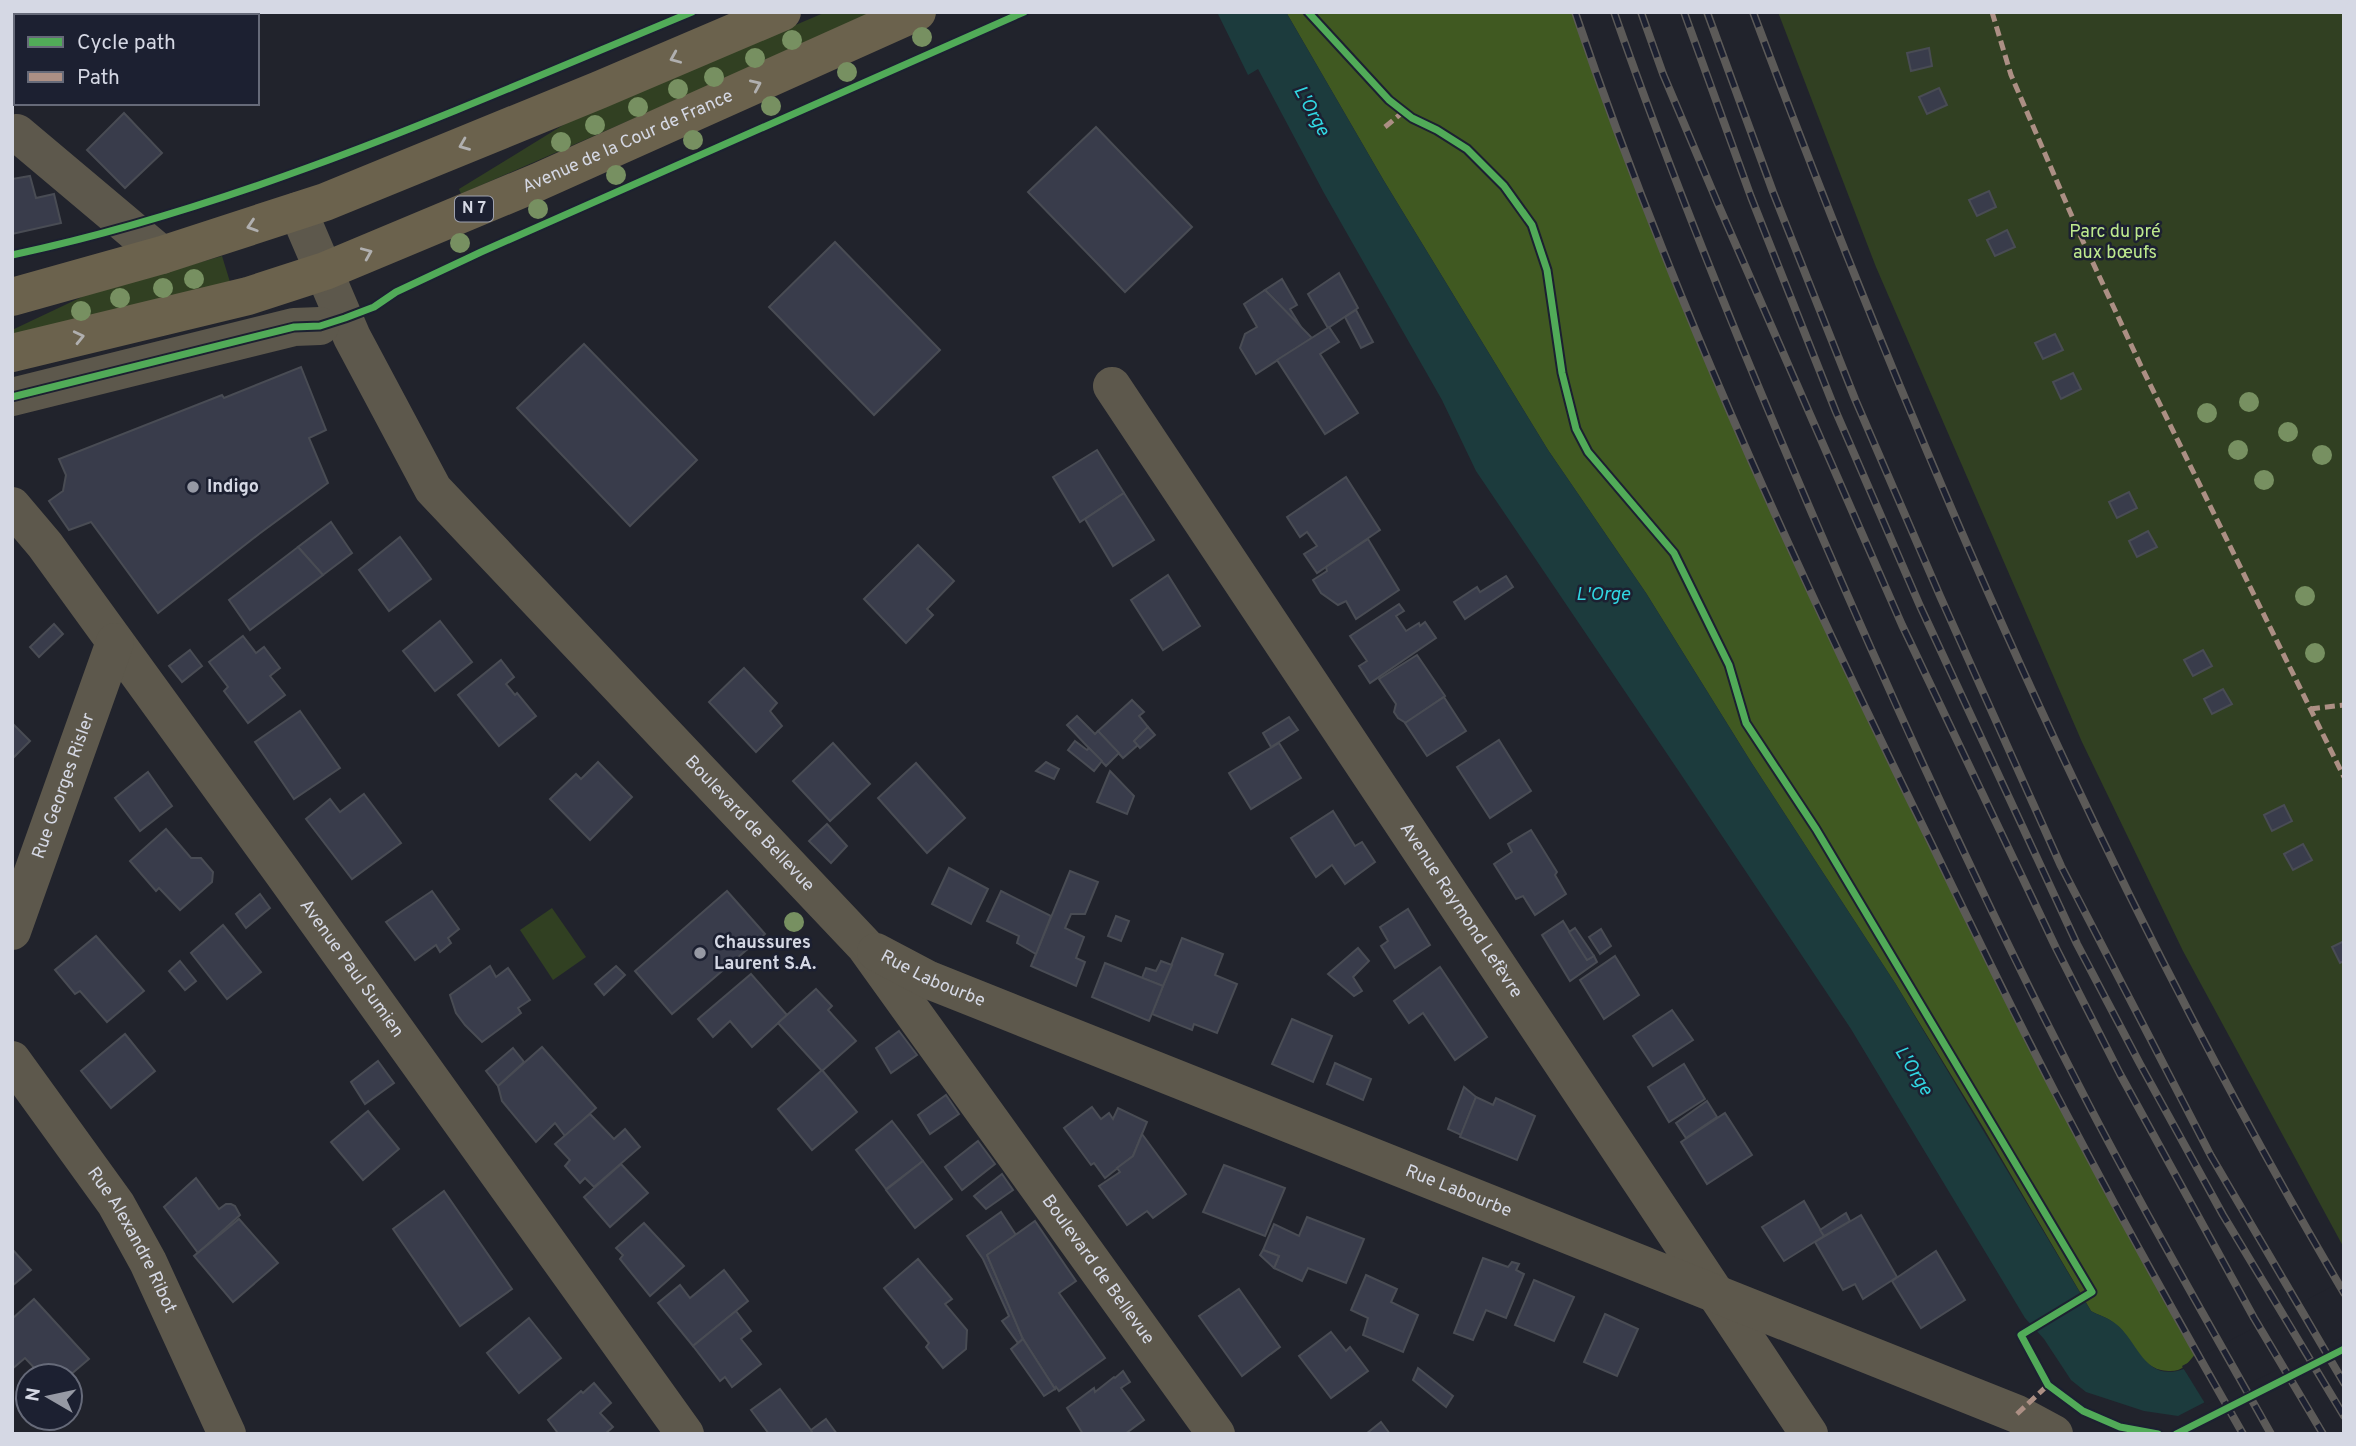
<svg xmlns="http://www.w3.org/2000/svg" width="2356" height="1446" font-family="Overpass,sans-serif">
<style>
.green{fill:#314022}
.forest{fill:#405921}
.water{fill:#1c3b3d}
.pier{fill:#21232c}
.building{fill:#393c4b;stroke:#494c54;stroke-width:2}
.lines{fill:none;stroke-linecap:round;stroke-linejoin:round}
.minor{stroke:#5d584c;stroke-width:38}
.major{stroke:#6b624d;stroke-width:38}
.rail-casing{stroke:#5c5a58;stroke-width:8}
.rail{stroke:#1c2031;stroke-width:5;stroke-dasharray:16;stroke-linecap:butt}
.quiet{stroke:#ac8f84;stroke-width:5;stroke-dasharray:10 5;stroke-linecap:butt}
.cycleway-casing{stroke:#1c2031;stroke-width:11}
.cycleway{stroke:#51ab58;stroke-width:7}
.tree{fill:#779061}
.oneway{stroke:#b0afaf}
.poi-dot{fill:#9699a4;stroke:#1c2031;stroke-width:2.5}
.labels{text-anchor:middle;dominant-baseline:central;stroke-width:5;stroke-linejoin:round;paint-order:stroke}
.shield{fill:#1c2031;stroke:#9ea1ae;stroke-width:2}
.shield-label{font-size:16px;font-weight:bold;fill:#d5d8e4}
.street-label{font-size:18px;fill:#d5d8e4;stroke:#1c2031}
.park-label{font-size:18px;fill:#bee98d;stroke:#1c2031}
.poi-label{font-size:18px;font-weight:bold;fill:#d5d8e4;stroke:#1c2031;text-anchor:start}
.water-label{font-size:19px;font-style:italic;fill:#31d6e2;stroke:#1c2031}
</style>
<rect width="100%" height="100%" fill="#21232c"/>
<g class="green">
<path d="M826,12h51l-416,182 -2,-5 109,-67z"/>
<path d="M1778,12h566v1236l-161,-297 -101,-209 -206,-475z"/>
<path d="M222,256l8,26 -218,54v-6l74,-35z"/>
<path d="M552,908l34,49 -33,23 -33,-50z"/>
</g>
<path class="forest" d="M1286,12h289c159,467 388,908 621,1341 -11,14 -16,21 -35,17 -24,-6 -28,-33 -46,-46 -6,-6 -17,-9 -24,-13l-108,-184 -88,-144 -144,-221 -105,-169 -98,-143 -164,-269z"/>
<path class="water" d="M1217,12h69l98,169 164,269 98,143 105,169 144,221 196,328c7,4 18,7 25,13 23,18 28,59 68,45l23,32 -29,15 -34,-5 -58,-19 -15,-12 -27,-41 -19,-21 -174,-289 -173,-259 -202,-299 -34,-71 -118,-207 -66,-124 -10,6z"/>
<path class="pier" d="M2344,1280v57l-138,68 -24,-39z"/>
<g class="building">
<path d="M162,12h26l-4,4h-19z"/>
<path d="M1929,48l3,18 -21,5 -4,-18z"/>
<path d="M1939,88l8,17 -20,9 -8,-17z"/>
<path d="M124,113l38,40 -37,35 -38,-38z"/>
<path d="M1096,127l96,100 -67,65 -97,-100z"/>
<path d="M30,176l6,22 18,-4 7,29 -49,11v-55z"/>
<path d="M1989,191l7,16 -19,9 -8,-16z"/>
<path d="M2007,230l8,17 -20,9 -8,-16z"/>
<path d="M835,242l105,108 -66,65 -105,-108z"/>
<path d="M1339,273l19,35 -30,20 -20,-34z"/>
<path d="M1282,279l15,26 -7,4 11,18 -36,-37z"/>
<path d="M1265,290l47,48 -56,36 -16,-26 5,-14 12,-7 -13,-23z"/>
<path d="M1356,310l17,32 -12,6 -16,-31z"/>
<path d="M1329,327l10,15 -19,12 38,59 -33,21 -48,-74z"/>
<path d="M2055,334l8,16 -20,9 -8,-16z"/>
<path d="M584,344l113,116 -67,66 -113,-118z"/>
<path d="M301,367l25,63 -17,8 19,45 -69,51 -101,79 -67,-91 -22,8 -20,-29 14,-10 3,-16 -7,-16 163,-64 2,3z"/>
<path d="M2073,373l8,16 -20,10 -8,-17z"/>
<path d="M1097,450l27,43 -44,29 -27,-45z"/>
<path d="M1346,477l34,53 -63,43 -13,-19 13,-8 -10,-14 -7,5 -13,-20z"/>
<path d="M2129,492l8,16 -20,10 -8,-16z"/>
<path d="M1124,493l30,47 -41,26 -28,-47z"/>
<path d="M331,522l21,31 -29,22 -25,-28z"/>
<path d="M2148,531l9,16 -20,10 -8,-16z"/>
<path d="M400,537l31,42 -42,32 -30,-41z"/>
<path d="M1368,539l31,51 -43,29 -10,-18 -8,4 -17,-12 -8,-13 14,-9 -1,-4z"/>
<path d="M918,545l36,36 -27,28 6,6 -27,28 -42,-44z"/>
<path d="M298,547l25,28 -73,55 -21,-30z"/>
<path d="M1168,575l32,51 -37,24 -32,-50z"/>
<path d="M1506,576l7,11 -48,32 -11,-17 23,-15 3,5z"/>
<path d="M1399,604l5,7 -8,5 10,15 13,-8 1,3 5,-4 11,16 -66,45 -11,-17 8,-5 -17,-25z"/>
<path d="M440,621l32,41 -37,29 -32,-40z"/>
<path d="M54,624l9,10 -24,23 -9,-10z"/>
<path d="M243,636l13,17 8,-6 16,21 -10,8 15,19 -37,28 -24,-32 4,-4 -19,-25z"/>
<path d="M190,650l12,16 -20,16 -13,-16z"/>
<path d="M2203,650l9,16 -19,10 -9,-16z"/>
<path d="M1417,655l28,41 -39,27 -8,-5 -4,-6 2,-8 -17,-25z"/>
<path d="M501,660l13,17 -8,7 9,11 2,-2 19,23 -37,30 -41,-51z"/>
<path d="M744,668l33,35 -7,8 12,15 -26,26 -47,-50z"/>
<path d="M2223,689l9,15 -20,10 -8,-15z"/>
<path d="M1444,697l22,34 -39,25 -22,-33z"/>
<path d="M1132,700l12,12 -5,4 9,11 -14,14 4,4 -15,13 -25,-27z"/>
<path d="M300,711l40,57 -46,31 -39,-57z"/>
<path d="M1077,716l18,18 3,-3 21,22 -13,13 -39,-41z"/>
<path d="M1289,717l9,13 -27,17 -8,-14z"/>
<path d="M12,723l18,18 -18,18z"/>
<path d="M1148,727l7,8 -15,13 -6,-7z"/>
<path d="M1499,740l32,51 -41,27 -33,-51z"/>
<path d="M1075,741l12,9 2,-2 13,13 -8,10 -26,-21z"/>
<path d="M833,743l37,41 -40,37 -37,-40z"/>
<path d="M1279,743l22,35 -50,31 -22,-36z"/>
<path d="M598,762l34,35 -42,43 -40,-41 26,-25 5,5z"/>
<path d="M1046,762l13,7 -5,10 -18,-8z"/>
<path d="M916,763l49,55 -38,35 -49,-55z"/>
<path d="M1110,771l24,25 -7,18 -30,-12z"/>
<path d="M148,772l24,34 -32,25 -25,-33z"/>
<path d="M364,794l37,49 -49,36 -46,-60 24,-20 10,13z"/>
<path d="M2284,805l8,16 -20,10 -8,-16z"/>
<path d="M1333,811l22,35 7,-4 13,20 -30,22 -13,-19 -16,12 -25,-39z"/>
<path d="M827,824l20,22 -16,17 -22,-22z"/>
<path d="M166,829l25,29h10l12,14 -1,10 -32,28 -21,-22 -3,3 -26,-30z"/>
<path d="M1531,830l26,42 -2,3 11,19 -31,21 -12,-19 -7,3 -22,-35 18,-12 -4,-8z"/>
<path d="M2303,844l9,16 -19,10 -9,-16z"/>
<path d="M949,868l39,21 -17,35 -39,-20z"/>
<path d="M1070,871l28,11 -13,32h-14l-6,14 19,9 -8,21 9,4 -9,24 -45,-20z"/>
<path d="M432,891l27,38 -11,9 3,5 -11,9 -4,-7 -21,15 -29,-38z"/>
<path d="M727,891l38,43 -93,80 -37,-43z"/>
<path d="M1001,891l50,25 -15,38 -19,-11 2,-7 -32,-15z"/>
<path d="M260,894l10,14 -24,20 -10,-14z"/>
<path d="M1408,909l22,36 -35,23 -14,-22 7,-5 -8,-14z"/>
<path d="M1116,916l13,5 -8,20 -13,-5z"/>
<path d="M1563,921l24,39 7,-4 3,6 -27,19 -28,-46z"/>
<path d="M223,925l38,47 -34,27 -36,-46z"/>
<path d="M1575,928l19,28 -7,4 -18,-28z"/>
<path d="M1601,929l10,17 -11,8 -11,-17z"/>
<path d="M96,936l48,55 -37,31 -27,-31 -5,3 -20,-24z"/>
<path d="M1182,938l41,16 -8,21 22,9 -20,49 -23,-9 -2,6 -40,-16z"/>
<path d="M2344,941v20l-4,2 -8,-16z"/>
<path d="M1358,948l11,13 -16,16 9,14 -8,5 -26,-22z"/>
<path d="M1615,956l24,39 -35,24 -24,-39z"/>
<path d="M180,961l16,20 -11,9 -16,-19z"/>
<path d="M1161,961l11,4 -9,21 -21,-8 4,-10 10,3z"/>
<path d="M1105,963l58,23 -14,35 -57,-24z"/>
<path d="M490,966l6,11 12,-9 22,32 -12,8 3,5 -39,29 -17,-17 -9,-12 -6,-18z"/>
<path d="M616,966l9,9 -21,20 -9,-11z"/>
<path d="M1440,967l47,70 -32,23 -32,-47 -14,10 -15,-22z"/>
<path d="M751,974l36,41 -35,32 -22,-26 -17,16 -15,-18z"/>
<path d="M816,989l16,17 -4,4 28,31 -34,30 -44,-48z"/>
<path d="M1672,1010l21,30 -40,26 -20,-30z"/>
<path d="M1292,1019l40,17 -19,46 -41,-18z"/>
<path d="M899,1031l18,24 -26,18 -15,-25z"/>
<path d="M125,1034l30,37 -44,37 -30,-37z"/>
<path d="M542,1047l54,61 -31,28 -10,-13 -19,19 -34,-41 -4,-15z"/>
<path d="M513,1048l11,14 -26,24 -12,-15z"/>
<path d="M378,1061l16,22 -29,21 -14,-22z"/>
<path d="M1335,1063l36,16 -8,21 -36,-16z"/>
<path d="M1684,1064l21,35 -36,23 -21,-35z"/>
<path d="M822,1070l35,42 -45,38 -34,-41z"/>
<path d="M1464,1087l12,10 -15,38 -13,-6z"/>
<path d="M946,1095l13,19 -29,20 -12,-19z"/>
<path d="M1476,1097l17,8 3,-7 39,18 -18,44 -57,-23z"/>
<path d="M1707,1101l10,16 -31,21 -10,-15z"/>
<path d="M1092,1107l9,12 8,-6 4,6 5,-11 29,14 -14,34 -28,22 -11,-15 -3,2 -27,-37z"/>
<path d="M368,1111l31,38 -36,31 -32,-38z"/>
<path d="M1725,1113l27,42 -45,29 -26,-42z"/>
<path d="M590,1114l24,25 11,-10 15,18 -46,40 -9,-9 -5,5 -15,-17 5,-6 -15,-16z"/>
<path d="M892,1121l31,40 -37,28 -30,-39z"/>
<path d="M1142,1134l44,60 -33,24 -6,-7 -20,14 -28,-39 21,-14 -3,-4 16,-12z"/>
<path d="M978,1141l17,23 -33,26 -17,-23z"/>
<path d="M923,1161l29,38 -37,29 -29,-38z"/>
<path d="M621,1164l27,29 -38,34 -26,-30z"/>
<path d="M1224,1165l61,23 -20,48 -62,-24z"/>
<path d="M1002,1174l11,16 -27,19 -12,-13z"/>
<path d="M196,1178l23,31 7,-5h5l4,2 5,9 -42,38 -34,-46z"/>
<path d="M444,1191l68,98 -52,37 -67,-97z"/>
<path d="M1804,1201l20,35 -40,25 -22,-34z"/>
<path d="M1001,1212l15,23 -29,20 36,84 -5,4 -16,-22 7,-5 -26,-57 -16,-23z"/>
<path d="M1846,1213l4,8 -26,15 -4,-6z"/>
<path d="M1861,1215l36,62 -34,22 -8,-15 -12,6 -28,-48z"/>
<path d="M1307,1217l57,22 -18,44 -38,-15 -6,13 -28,-13 5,-12 -16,-6 11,-26 25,12z"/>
<path d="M239,1219l39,44 -45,39 -39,-46z"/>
<path d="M1035,1221l41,60 -17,12 46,65 -46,33 -3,-4 -1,2 -32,-50 -36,-84z"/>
<path d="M644,1223l40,43 -34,30 -30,-37 3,-4 -7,-7z"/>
<path d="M12,1249l19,21 -19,16z"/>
<path d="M1263,1250l16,6 -5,12 -14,-13z"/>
<path d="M1936,1251l29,49 -44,28 -29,-47z"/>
<path d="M1483,1258l25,9 4,-5 7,2 -3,6 8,4 -18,44 -20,-8 -13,30 -19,-7z"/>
<path d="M918,1259l34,40 -7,5 22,26 -1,19 -23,19 -17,-21 3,-4 -45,-55z"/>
<path d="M724,1270l24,31 -55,45 -35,-43 22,-18 10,13z"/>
<path d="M1366,1275l31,14 -6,13 27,13 -15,37 -40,-17 5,-17 -17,-8z"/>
<path d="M1534,1280l40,17 -20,44 -39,-16z"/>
<path d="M1239,1289l41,58 -38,29 -43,-60z"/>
<path d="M34,1299l55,60 -20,17h-27l-17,-18 -13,11v-50z"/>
<path d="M736,1311l15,20 -10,8 20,25 -29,23 -7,-10 -5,4 -27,-35z"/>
<path d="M1605,1314l33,15 -21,47 -33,-14z"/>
<path d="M529,1318l32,40 -42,35 -32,-40z"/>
<path d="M1331,1332l15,19 4,-4 18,24 -37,27 -32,-42z"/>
<path d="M1023,1339l32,50 -11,7 -33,-47z"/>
<path d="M1418,1368l35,28 -7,11 -33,-27z"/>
<path d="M1123,1371l7,11 -9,6 23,32 -19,14h-42l-16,-26 27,-20 1,4 19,-15 1,1z"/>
<path d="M594,1383l17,20 -11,10 13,14 -8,7h-51l3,-2 -9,-12 33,-29 2,2z"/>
<path d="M780,1389l31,41 2,4h-44l-18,-24z"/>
<path d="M826,1419l11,15h-24l-2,-4z"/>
<path d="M1381,1422l9,12h-24z"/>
</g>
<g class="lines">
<g class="minor">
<path d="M17,133l145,122"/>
<path id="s1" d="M298,211l54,126 81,152 432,457 351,488"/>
<path id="s2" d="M1112,386l697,1048"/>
<path d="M12,397l282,-70 26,-1"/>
<path id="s3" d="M12,506l33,39 238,328 402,561"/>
<path id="s4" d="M12,931l103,-289"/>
<path id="s5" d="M876,952l53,28 1088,434 37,20"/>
<path id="s6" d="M12,1060l104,144 32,58 79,172"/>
</g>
<g class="major">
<path d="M12,297l150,-42 163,-53 274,-112 183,-78"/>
<path id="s7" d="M12,353l236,-57 77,-25 213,-89 379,-170"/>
</g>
<defs>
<g id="rail">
<path d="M1575,12c92,272 211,535 337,792 48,97 94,195 144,290 60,115 123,228 187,340"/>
<path d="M1614,12c61,174 130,344 203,513 81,188 166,375 260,557 61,119 128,235 194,352"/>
<path d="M1641,12l22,62 55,130 184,421 154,323 64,126 134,244 69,116"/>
<path d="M1684,12l67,185 85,215 84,194 157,338 63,120 83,151 121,201"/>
<path d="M1707,12l66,180 82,207 85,197 121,270 150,290 133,227"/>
<path d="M1753,12c165,441 352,875 591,1281"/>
</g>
</defs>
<use href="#rail" class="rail-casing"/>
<use href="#rail" class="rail"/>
<g class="quiet">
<path d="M1992,12l19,63 69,160 61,131 203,411"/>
<path d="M1385,127l18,-15"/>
<path d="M2310,709l34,-4"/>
<path d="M2017,1414l31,-29"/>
</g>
<defs>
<g id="cycleway">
<path d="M1308,12l81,88 23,18 25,12 30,19 37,37 28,39 15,45 15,103 14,56 12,23 86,101 55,112 17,58 70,106 276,463 -71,43 27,50 35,26 37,16 38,7"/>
<path d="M12,255c236,-50 458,-151 680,-243"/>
<path d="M12,397l282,-70 26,-1 25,-8 29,-11 22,-15 85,-40 543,-240"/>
<path d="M2176,1434l168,-85"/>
</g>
</defs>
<use href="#cycleway" class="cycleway-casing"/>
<use href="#cycleway" class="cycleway"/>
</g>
<g class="tree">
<circle cx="922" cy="37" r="10"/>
<circle cx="792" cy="40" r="10"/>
<circle cx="755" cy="58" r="10"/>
<circle cx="847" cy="72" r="10"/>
<circle cx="714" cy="77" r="10"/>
<circle cx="678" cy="89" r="10"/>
<circle cx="771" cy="106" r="10"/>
<circle cx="638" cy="107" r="10"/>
<circle cx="595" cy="125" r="10"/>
<circle cx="693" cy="140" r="10"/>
<circle cx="561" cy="142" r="10"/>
<circle cx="616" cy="175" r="10"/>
<circle cx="538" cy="209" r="10"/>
<circle cx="460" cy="243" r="10"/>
<circle cx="194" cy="279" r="10"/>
<circle cx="163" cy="288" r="10"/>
<circle cx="120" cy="298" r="10"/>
<circle cx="81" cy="311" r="10"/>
<circle cx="2249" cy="402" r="10"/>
<circle cx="2207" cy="413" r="10"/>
<circle cx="2288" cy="432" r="10"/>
<circle cx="2238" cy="450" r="10"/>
<circle cx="2322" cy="455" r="10"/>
<circle cx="2264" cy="480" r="10"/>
<circle cx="2305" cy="596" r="10"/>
<circle cx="2315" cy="653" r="10"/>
<circle cx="794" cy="922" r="10"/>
</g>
<defs><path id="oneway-chevron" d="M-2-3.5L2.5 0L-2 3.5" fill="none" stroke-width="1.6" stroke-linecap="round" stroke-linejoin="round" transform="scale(1.75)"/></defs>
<g class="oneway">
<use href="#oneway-chevron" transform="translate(675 58) rotate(157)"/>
<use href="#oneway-chevron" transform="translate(756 85) rotate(-24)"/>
<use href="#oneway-chevron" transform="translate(464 145) rotate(158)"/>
<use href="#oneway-chevron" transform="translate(252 226) rotate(162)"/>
<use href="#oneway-chevron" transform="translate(367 253) rotate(-23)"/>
<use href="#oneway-chevron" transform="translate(79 337) rotate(-13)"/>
</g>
<g class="poi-dot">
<circle cx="193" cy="487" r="7"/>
<circle cx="700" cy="953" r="7"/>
</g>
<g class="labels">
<rect class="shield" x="455" y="196.5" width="38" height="25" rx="5"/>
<g class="shield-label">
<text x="474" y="209">N 7</text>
</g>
<g class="street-label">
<text stroke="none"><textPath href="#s7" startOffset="653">Avenue de la Cour de France</textPath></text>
<text stroke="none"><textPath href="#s4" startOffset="154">Rue Georges Risler</textPath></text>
<text stroke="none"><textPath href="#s1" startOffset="770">Boulevard de Bellevue</textPath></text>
<text stroke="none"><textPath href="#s2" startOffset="630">Avenue Raymond Lefèvre</textPath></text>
<text stroke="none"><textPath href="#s3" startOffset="574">Avenue Paul Sumien</textPath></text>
<text stroke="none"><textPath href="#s5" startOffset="63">Rue Labourbe</textPath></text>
<text stroke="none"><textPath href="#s5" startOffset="630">Rue Labourbe</textPath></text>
<text stroke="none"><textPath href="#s6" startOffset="217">Rue Alexandre Ribot</textPath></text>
<text stroke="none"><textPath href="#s1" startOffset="1337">Boulevard de Bellevue</textPath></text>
</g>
<g class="park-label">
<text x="2115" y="232">Parc du pré<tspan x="2115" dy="21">aux bœufs</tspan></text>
</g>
<g class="poi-label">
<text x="207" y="487">Indigo</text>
<text x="714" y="943">Chaussures<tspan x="714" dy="21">Laurent S.A.</tspan></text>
</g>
<g class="water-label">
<text transform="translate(1311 111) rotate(61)">L'Orge</text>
<text x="1603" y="595">L'Orge</text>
<text transform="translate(1913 1071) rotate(58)">L'Orge</text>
</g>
</g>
<rect width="2356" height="1446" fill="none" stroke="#d5d8e4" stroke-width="28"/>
<rect x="14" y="14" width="245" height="91" fill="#1c2031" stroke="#666a79" stroke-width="2"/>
<rect x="28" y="37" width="35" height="10" fill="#51ab58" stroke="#666a79" stroke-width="2"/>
<text x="77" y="49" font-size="21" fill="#d5d8e4">Cycle path</text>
<rect x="28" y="72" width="35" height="10" fill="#ac8f84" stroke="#666a79" stroke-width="2"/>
<text x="77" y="84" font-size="21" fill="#d5d8e4">Path</text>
<g transform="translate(49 1397) rotate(279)"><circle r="33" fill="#1c2031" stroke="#666a79" stroke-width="2"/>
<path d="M0-5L12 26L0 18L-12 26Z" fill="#9699a4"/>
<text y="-10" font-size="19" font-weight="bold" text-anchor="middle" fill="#d5d8e4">N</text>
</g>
</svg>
